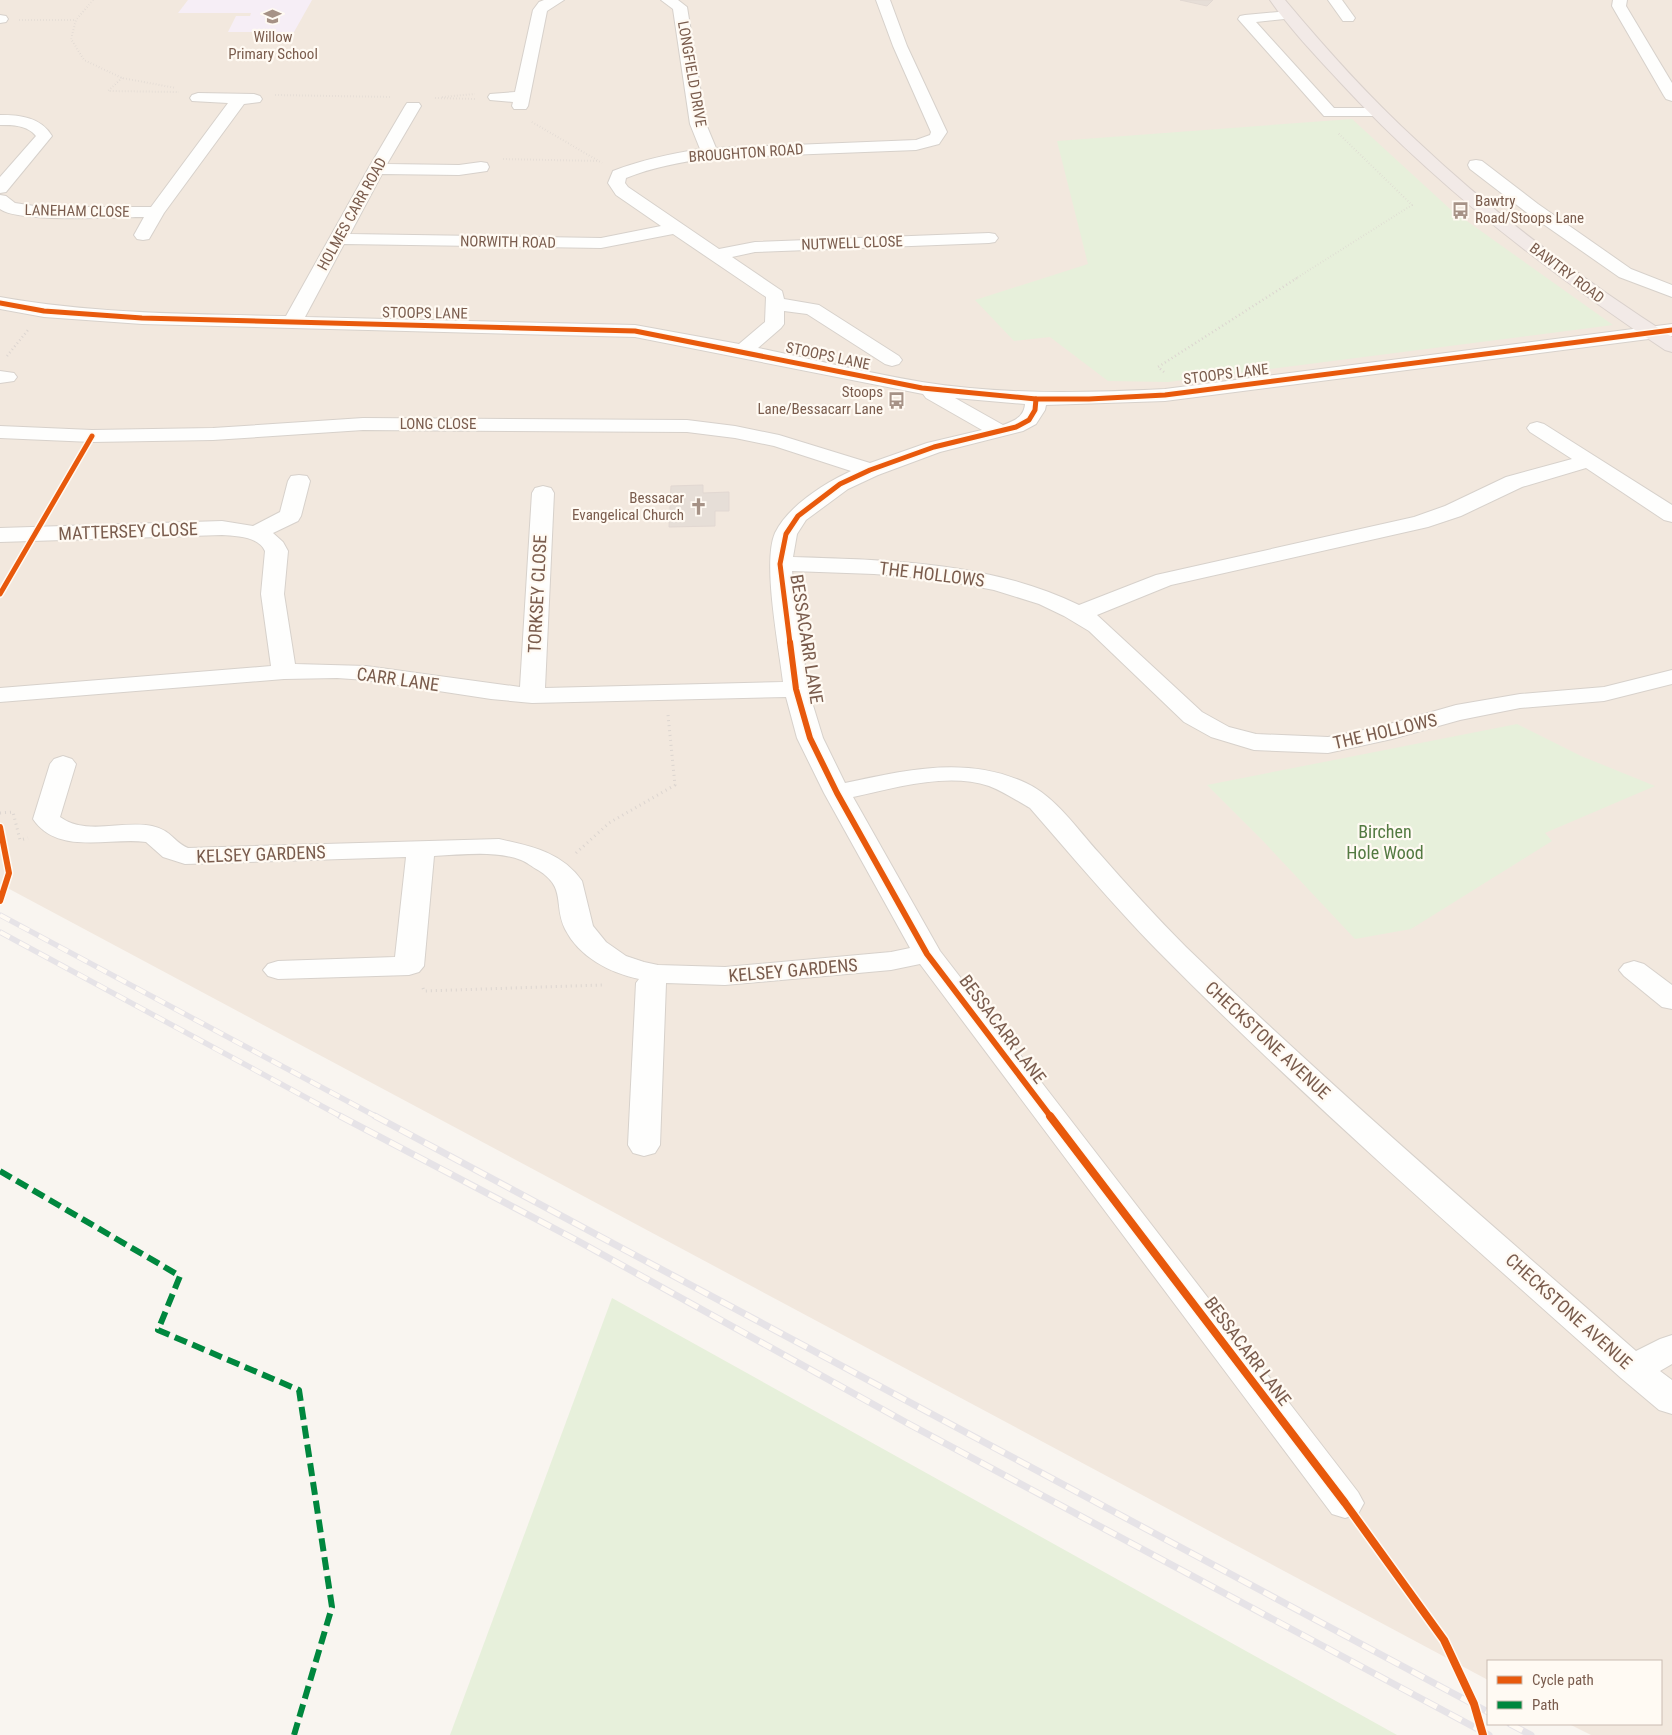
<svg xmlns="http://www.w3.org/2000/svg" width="1672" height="1735" font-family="'Roboto Condensed',sans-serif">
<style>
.residential{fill:#f2e8de}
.education{fill:#f6eef6}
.green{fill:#e7f0db}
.building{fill:#e6ded7;stroke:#e2d8d2}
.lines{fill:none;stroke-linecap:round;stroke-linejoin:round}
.minor-casing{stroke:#d7d1cb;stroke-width:2}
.highway-casing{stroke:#dad1cc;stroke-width:2}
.path-far2{stroke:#dcd5d0;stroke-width:2;stroke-dasharray:0.5 2.5;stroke-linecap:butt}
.path-far1{stroke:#dcd5d0;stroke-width:2.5;stroke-dasharray:1 3;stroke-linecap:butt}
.path{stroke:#dcd5d0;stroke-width:3;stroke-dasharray:1 4;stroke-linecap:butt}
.minor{fill:#fefefd;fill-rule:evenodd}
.highway{fill:#f2eae7;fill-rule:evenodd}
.rail-far1-casing{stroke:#e6e3e7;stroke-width:5.5}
.rail-casing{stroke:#e6e3e7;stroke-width:7}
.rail-far1{stroke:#fffaf3;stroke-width:4;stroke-dasharray:11;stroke-linecap:butt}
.rail{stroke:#fffaf3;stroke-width:5;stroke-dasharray:14;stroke-linecap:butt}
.quiet{stroke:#00873e;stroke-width:6;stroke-dasharray:13 6;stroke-linecap:butt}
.cycleway-far2-casing{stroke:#fffaf3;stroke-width:8}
.cycleway-far1-casing{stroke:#fffaf3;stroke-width:9}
.cycleway-casing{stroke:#fffaf3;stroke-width:11}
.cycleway-far2{stroke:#e8590c;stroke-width:5}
.cycleway-far1{stroke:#e8590c;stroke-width:6}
.cycleway{stroke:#e8590c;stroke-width:8}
.labels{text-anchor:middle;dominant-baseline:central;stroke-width:4.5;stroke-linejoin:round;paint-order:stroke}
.far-poi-label{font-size:15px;fill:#7a5c4d;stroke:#fffaf3;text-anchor:end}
.far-street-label{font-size:15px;fill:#7a5c4d;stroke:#fffaf3}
.street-label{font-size:18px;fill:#7a5c4d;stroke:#fffaf3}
.park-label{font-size:18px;fill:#537a41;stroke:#fffaf3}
</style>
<rect width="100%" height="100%" fill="#f9f5f0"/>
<path class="residential" d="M0,0h1672v1735h-81l-22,-11h92v-63h-173v19l-1488,-796z"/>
<path class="education" d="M188,0h124l-18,32h-66l8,-16h14l1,-3h-73z"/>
<g class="green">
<path d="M1352,119l98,90 163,116 -445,57 -60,-1 -58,-44 -36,4 -39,-41 113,-36 -31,-123z"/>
<path d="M1517,724l64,32 74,30 -110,47 7,8 -141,88 -56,10 -91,-97 -57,-57z"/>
<path d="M612,1298l785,437h-947z"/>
</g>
<g class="building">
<path d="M1180,0h33l-6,6z"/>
<path d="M703,485v8l26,-1v19h-14v15l-46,1 2,-41z"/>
</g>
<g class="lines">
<defs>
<g id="minor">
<path d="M544,0h20l-17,11 -19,95 -2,3h-12l-2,-3 1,-4 -23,-2 -2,-3 2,-3 25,-2 18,-82 6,-8z"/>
<path d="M661,0h17l9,7 19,117 10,24 200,-8 14,-5 1,-3 -38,-86 -17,-46h14l17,46 40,86 -8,12 -23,6 -206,8c-29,4 -57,9 -84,20l-1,5 3,4 91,62 36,-7 234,-9 6,1 3,4 -3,4 -6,1 -234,9 -23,5 50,34 2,8 35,6 80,51 3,4 -3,4 -7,2 -7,-2 -78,-50 -23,-3v13l-3,4 -23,20c54,11 109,25 164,34 81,13 162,11 243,7l507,-65v12l-507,65 -119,4 -1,5 -9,14 -13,7 -83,21 -62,23 -30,14 -42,31 -9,14 -4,23c96,3 198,5 286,48l77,-30 258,-58 31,-11 61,-29 66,-18 -42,-27 -3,-4 3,-4 7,-2 7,2 128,81v17l-8,-2 -78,-52 -64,19 -61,29 -33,11 -257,58 -74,30 105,97 27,15 27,7 72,3 51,-10 77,-22 64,-11 84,-7 68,-17v14l-68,17 -84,7 -60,12 -68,19 -64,14 -74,-3 -43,-13 -27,-15 -95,-91 -25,-15 -25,-12 -45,-14 -57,-11 -63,-5 -82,-3 16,118 15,49 22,45c61,-13 122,-28 181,0 30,14 51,46 73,70 28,32 57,64 87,94 145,140 298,271 450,404l24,-12 12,-4v29l-12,7 12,9v34l-13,-4 -38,-32c-157,-140 -317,-279 -465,-429 -44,-45 -85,-94 -126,-141 -14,-8 -26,-16 -41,-22 -42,-14 -94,2 -136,11l87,154 418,541 6,11 -6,11 -13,4 -13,-4 -412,-550 -29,6 -166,15 -59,-2 -6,162 -5,8 -11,3 -11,-3 -5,-8 8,-162 3,-4c-29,-6 -60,-22 -74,-50 -12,-25 2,-41 -27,-59 -6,-3 -11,-8 -17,-10 -27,-10 -59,-5 -87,-4l-10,110 -5,6 -10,3 -131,4 -10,-3 -5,-6 5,-6 10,-3 117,-4 11,-100 -221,7 -22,-7 -17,-15c-36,-5 -88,14 -113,-23l17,-55 4,-5 9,-3 9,3 4,5 -16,53c26,19 62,3 92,9 21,5 20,15 36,22l311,-9c32,7 63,13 83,42l11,45 13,16 20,14 18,6 14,3 67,2 166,-15 19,-4 -86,-155 -27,-55 -11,-41 -254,6 -41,-4 -125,-19 -29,-2 -53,1 -284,23v-14l271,-22 -10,-72 4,-43c-7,-15 -29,-15 -43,-16l-222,7v-14l222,-7 31,5 27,-14 8,-31 3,-5 8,-1 8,1 3,5 -9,35 -3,5 -25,12 10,9 5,9 -4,43 11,70 71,2 154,21 12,-194 3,-5 8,-2 8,2 3,5 -9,195 238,-6c-4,-35 -21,-119 -8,-149 13,-27 50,-50 76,-62l-77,-25 -39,-8 -48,-6 -324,-2 -150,10 -121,2 -92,-4v-12l92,4 121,-2 150,-10 324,2 48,6 44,9 91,28 57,-20 55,-13 -56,-32 -3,-4 -288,-57 -493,-13 -98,-7 -44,-8v-12c94,17 191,17 286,19l82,-147 37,-63 2,-3h12l2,3 -34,58 72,1 22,-3 6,1 2,4 -2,4 -28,4 -77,-1 -32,60 251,4 60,-12 -45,-31 -8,-12 5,-12c28,-11 57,-17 87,-22l-10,-25 -17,-115zM673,234l93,63 -1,25 -26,22 -104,-19 -330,-8 39,-73 257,4zM955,398l70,6c-1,13 -11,17 -22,21z"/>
<path d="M1328,0h14l13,18 -2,3h-10z"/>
<path d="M1613,0h14l-1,6 46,77v18l-6,-2 -2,-3 -52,-90z"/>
<path d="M1289,11l5,1 2,3 -2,3 -38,4 78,86h44l6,2 2,3 -2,3h-60l-86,-97 2,-3 5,-1z"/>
<path d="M0,15l6,1 2,3 -2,3 -6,1z"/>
<path d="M198,93l56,1 6,2 2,3 -2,3 -16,2 -80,109 -15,26 -6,1 -6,-1 -3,-4 10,-18c-27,0 -126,6 -144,-8v-14l6,1 9,7 26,4h110l77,-104 -36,-2 -2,-3 2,-3z"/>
<path d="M0,115c20,0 41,2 52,21l-46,56 -6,1v-16l36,-41c-9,-11 -23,-11 -36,-11z"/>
<path d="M1476,160l6,1 56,43 93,65 41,16v12l-53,-20 -93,-65 -56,-43 -2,-4 2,-4z"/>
<path d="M0,371l14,2 3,4 -3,4 -14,2z"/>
<path d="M1634,961l10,3 28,21v24l-10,-2 -38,-31 -5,-6 5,-6z"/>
</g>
<path id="highway" d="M1270,0h15c41,49 84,97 132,141 78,74 165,138 255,196v15l-7,-2c-118,-78 -230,-165 -326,-269 -24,-26 -49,-52 -69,-81z"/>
</defs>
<use href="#minor" class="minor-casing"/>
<use href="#highway" class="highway-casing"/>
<g class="path-far2">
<path d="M93,0l-17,20 -5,19 13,21 38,18 54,10"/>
<path d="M19,20h57"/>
<path d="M122,78l-14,13 71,1"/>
<path d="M275,95l116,2"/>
<path d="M442,97l33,-3"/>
<path d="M435,98l41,1"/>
<path d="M532,122l70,41"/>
<path d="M503,159l94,2"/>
<path d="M1295,279l117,-74 -74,-72"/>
</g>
<g class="path-far1">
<path d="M7,356l21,-26"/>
<path d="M1164,372l-6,-5 139,-89"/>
</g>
<g class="path">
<path d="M0,813l13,-1 7,28 8,-2"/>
<path d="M576,853l33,-30 66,-38 -7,-70"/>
<path d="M423,988l1,3 178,-6"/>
</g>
<use href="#minor" class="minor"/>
<use href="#highway" class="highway"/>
<defs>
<g id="rail-far1">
<path d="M0,915l377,202"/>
<path d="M0,932l342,185"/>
</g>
<g id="rail">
<path d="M340,1116l238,125 329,182 582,312"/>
<path d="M375,1116l1113,596"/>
<path d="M1510,1724l21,11"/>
</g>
</defs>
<use href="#rail-far1" class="rail-far1-casing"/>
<use href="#rail" class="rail-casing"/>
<use href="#rail-far1" class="rail-far1"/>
<use href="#rail" class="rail"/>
<path class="quiet" d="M0,1171l180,105 -22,54 141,60 33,217 -38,128"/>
<defs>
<g id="cycleway-far2">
<path d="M0,303l44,8 98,7 493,13 287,57 114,11h53l76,-4 507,-65"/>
<path d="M0,594l92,-158"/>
<path d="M790,643l-10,-79 6,-30 12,-18 42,-32 30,-14 64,-23 82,-20 13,-7 6,-10 1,-11"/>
</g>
<g id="cycleway-far1">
<path d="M790,642l6,47 14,49 27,55 90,161 124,163"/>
<path d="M0,827l9,46 -9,28"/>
</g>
<path id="cycleway" d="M1050,1116l295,387 99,137 30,64 9,31"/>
</defs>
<use href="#cycleway-far2" class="cycleway-far2-casing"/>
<use href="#cycleway-far1" class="cycleway-far1-casing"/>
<use href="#cycleway" class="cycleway-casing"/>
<use href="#cycleway-far2" class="cycleway-far2"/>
<use href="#cycleway-far1" class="cycleway-far1"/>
<use href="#cycleway" class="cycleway"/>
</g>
<defs>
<symbol id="school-bare" viewBox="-9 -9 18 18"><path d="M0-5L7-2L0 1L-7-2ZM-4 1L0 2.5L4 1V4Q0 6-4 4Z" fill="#a69286" stroke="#fffaf3" stroke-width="2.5" paint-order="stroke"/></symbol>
<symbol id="bus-bare" viewBox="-9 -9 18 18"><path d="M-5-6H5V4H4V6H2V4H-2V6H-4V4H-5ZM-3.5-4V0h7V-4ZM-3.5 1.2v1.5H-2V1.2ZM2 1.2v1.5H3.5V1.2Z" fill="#a69286" stroke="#fffaf3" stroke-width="2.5" paint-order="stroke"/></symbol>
<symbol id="church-bare" viewBox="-9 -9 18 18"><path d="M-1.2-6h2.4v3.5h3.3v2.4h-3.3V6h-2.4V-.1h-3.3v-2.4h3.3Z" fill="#a69286" stroke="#fffaf3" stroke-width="2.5" paint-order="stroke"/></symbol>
</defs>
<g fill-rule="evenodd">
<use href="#school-bare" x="260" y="4" width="25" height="25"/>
<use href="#bus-bare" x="1448" y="198" width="25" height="25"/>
<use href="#bus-bare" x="884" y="388" width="25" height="25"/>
<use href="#church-bare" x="686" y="494" width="25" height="25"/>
</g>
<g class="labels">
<g class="far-poi-label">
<text x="273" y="37" text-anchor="middle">Willow<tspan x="273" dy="17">Primary School</tspan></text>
<text x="1475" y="201" text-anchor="start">Bawtry<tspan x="1475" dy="17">Road/Stoops Lane</tspan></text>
<text x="883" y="392">Stoops<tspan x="883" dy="17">Lane/Bessacarr Lane</tspan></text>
<text x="684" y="498">Bessacar<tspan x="684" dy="17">Evangelical Church</tspan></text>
</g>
<g class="far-street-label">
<text transform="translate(692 74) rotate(80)">LONGFIELD DRIVE</text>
<text transform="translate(746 153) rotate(-4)">BROUGHTON ROAD</text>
<text transform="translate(77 211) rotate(1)">LANEHAM CLOSE</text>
<text transform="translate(352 214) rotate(-61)">HOLMES CARR ROAD</text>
<text transform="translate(508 242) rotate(1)">NORWITH ROAD</text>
<text transform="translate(852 243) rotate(-2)">NUTWELL CLOSE</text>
<text transform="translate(1567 273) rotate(37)">BAWTRY ROAD</text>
<text transform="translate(425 313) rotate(1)">STOOPS LANE</text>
<text transform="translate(828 356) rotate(12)">STOOPS LANE</text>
<text transform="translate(1226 374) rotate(-7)">STOOPS LANE</text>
<text x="438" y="424">LONG CLOSE</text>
</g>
<g class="street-label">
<text transform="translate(128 531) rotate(-2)">MATTERSEY CLOSE</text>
<text transform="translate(932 574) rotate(7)">THE HOLLOWS</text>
<text transform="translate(537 594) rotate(-87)">TORKSEY CLOSE</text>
<text transform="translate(807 639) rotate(81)">BESSACARR LANE</text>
<text transform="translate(398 679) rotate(8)">CARR LANE</text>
<text transform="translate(1385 731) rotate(-13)">THE HOLLOWS</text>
<text transform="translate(261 854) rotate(-2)">KELSEY GARDENS</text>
<text transform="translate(793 970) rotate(-5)">KELSEY GARDENS</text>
<text transform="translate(1003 1029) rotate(53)">BESSACARR LANE</text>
<text transform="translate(1268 1040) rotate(43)">CHECKSTONE AVENUE</text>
<text transform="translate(1569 1311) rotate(42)">CHECKSTONE AVENUE</text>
<text transform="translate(1248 1351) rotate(53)">BESSACARR LANE</text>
</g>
<g class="park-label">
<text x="1385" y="831">Birchen<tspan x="1385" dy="21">Hole Wood</tspan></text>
</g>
</g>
<rect x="1487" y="1660" width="175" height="65" fill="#fffaf3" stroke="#cabbb1"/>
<rect x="1497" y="1676" width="25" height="8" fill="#e8590c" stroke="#cabbb1"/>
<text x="1532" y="1685" font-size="15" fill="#7a5c4d">Cycle path</text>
<rect x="1497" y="1701" width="25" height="8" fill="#00873e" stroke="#cabbb1"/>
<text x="1532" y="1710" font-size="15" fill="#7a5c4d">Path</text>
</svg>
